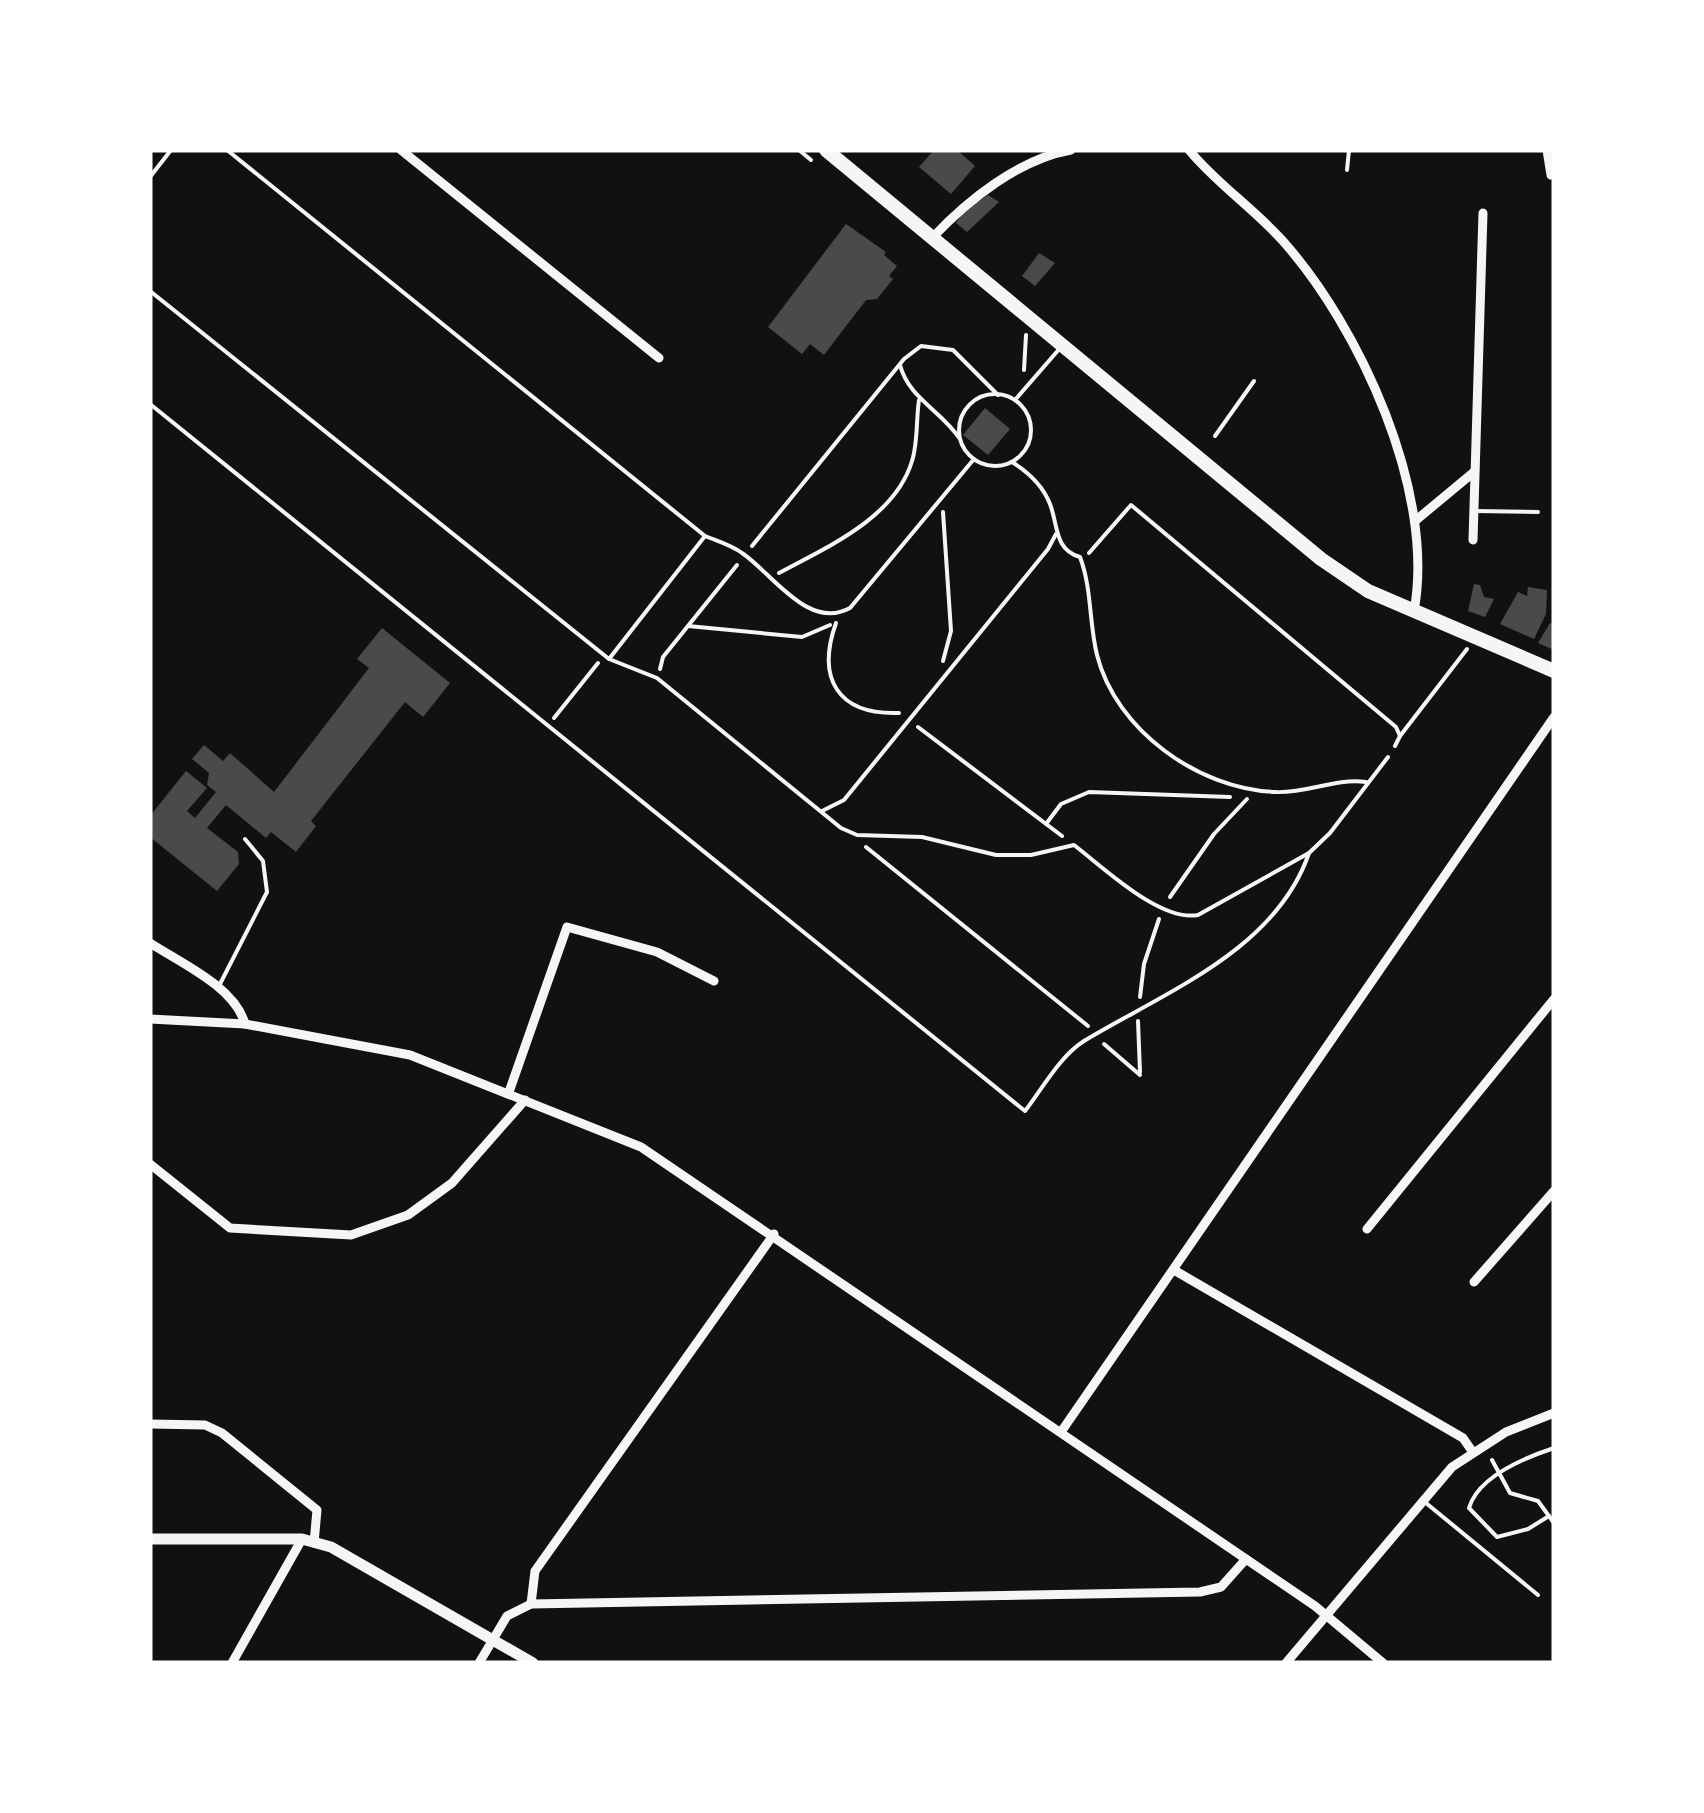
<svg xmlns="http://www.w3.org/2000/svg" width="1704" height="1813" font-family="'DejaVu Sans',sans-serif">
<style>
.building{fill:#4a4a4a}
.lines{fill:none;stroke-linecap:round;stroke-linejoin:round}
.path{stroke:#f5f5f5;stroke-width:4}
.service{stroke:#f5f5f5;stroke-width:4}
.minor{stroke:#f5f5f5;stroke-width:9}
.tertiary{stroke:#f5f5f5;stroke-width:11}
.primary{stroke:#f5f5f5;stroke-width:14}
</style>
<rect width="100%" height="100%" fill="#111"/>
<g class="building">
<path d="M934,150h23l18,16 -24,28 -32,-27z"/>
<path d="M988,195l11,7 -32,30 -11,-9 9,-13z"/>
<path d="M846,224l40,28 -2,3 13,11 -8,10 4,3 -16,20 -11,1 -42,55 -14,-11 -8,10 -34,-27z"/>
<path d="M1039,253l16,10 -20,23 -13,-10z"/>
<path d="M985,408l25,21 -22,26 -25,-20z"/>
<path d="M1474,584l6,1 4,12 10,2 -9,18 -17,-6z"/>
<path d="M1528,587l19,3 -1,24 -12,25 -34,-15 18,-32 9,4z"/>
<path d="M1550,623l4,1v26l-16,-7z"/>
<path d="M382,628l68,55 -27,34 -18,-15 -94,119 5,5 -20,26 -25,-20 -5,6 -40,-33 -19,23 31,24 1,12 -22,27 -67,-54v-21l36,-45 21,17 -20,23 8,7 21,-26 -9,-7 2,-12 -17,-14 12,-14 19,16 7,-8 44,39 95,-124 -12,-9z"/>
</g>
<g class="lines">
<g class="path">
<path d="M799,150l12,10"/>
<path d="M900,365c9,34 41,45 60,74"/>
<path d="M1024,370l2,-35"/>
<path d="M1215,436l39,-55"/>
<path d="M752,546l152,-187 17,-13 32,4 45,45"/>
<path d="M1089,553l42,-48 265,222 4,9 -5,10"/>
<path d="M779,573c48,-26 116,-55 133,-112 6,-18 4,-42 7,-61"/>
<path d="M836,623c-20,56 2,92 63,90"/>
<path d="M688,626l114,11 28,-12"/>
<path d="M943,661l8,-30 -8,-119"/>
<path d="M660,669l3,-12 74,-92"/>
<path d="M554,718l44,-55"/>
<path d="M918,727l144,109"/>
<path d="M1400,736l67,-87"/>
<path d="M1046,824l15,-20 28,-12 141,5"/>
<path d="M866,847l222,179"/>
<path d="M1170,897l44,-63 33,-35"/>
<path d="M1140,997l4,-33 15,-45"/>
<path d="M1138,1021l2,51"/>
<path d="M1104,1044l36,31"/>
<path d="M1492,1460l18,33 28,8 16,22"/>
<path d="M1549,1516l-21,13 -31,8 -28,-29c9,-31 55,-50 85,-60"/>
</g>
<g class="service">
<path d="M227,150l478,386c12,5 26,9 37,17 30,20 66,78 108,55l124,-149"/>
<path d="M1347,170l2,-20"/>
<path d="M150,177l21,-27"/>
<path d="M150,291l459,368 48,19 184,150 16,7 65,2 74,18h35l43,-10c30,23 86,77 124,70l111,-62 21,-20 58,-76"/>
<circle cx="995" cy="430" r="36"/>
<path d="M1015,400l46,-53"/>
<path d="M150,404l875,707c17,-22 35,-55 59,-70 81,-49 192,-91 225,-188"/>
<path d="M1012,462c16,10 31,24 38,42 8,20 4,46 30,53 12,32 9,66 17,98 19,75 101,134 178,137 31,2 59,-14 91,-10"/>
<path d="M1474,511l64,1"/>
<path d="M609,659l96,-123"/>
<path d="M822,811l22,-11 204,-251 8,-15"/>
<path d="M220,984l47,-92 -4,-31 -18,-22"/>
<path d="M1426,1503l112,92"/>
</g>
<g class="minor">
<path d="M401,150l258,208"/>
<path d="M1189,150c27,33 64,58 93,90 78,87 154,253 132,371"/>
<path d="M1547,150l4,25"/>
<path d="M933,237c35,-37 86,-78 138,-87"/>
<path d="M1415,521l59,-49"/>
<path d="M1473,540l10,-327"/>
<path d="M150,943c31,20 85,44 95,81"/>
<path d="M150,1019l95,5 165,31 231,92 674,459 68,57"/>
<path d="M509,1092l58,-165 90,25 57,29"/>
<path d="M150,1164l80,64 121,7 57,-20 44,-32 73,-83"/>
<path d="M1367,1229l187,-230"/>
<path d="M1174,1270l289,168 9,13"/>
<path d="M1474,1282l80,-91"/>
<path d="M150,1424l55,1 17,8 95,77 -3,33"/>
<path d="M1061,1432l493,-715"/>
<path d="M531,1604l4,-33 239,-337"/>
<path d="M232,1663l70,-124"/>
<path d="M479,1663l28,-47 24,-12 669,-12 21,-5 25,-28"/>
<path d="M1286,1663l166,-196 54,-35 48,-19"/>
</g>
<path class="tertiary" d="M150,1539h152l29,8 202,116"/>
<path class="primary" d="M826,150l495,409 47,32 186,80"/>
</g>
<rect width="1704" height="1813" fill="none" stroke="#ffffff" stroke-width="305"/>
</svg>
